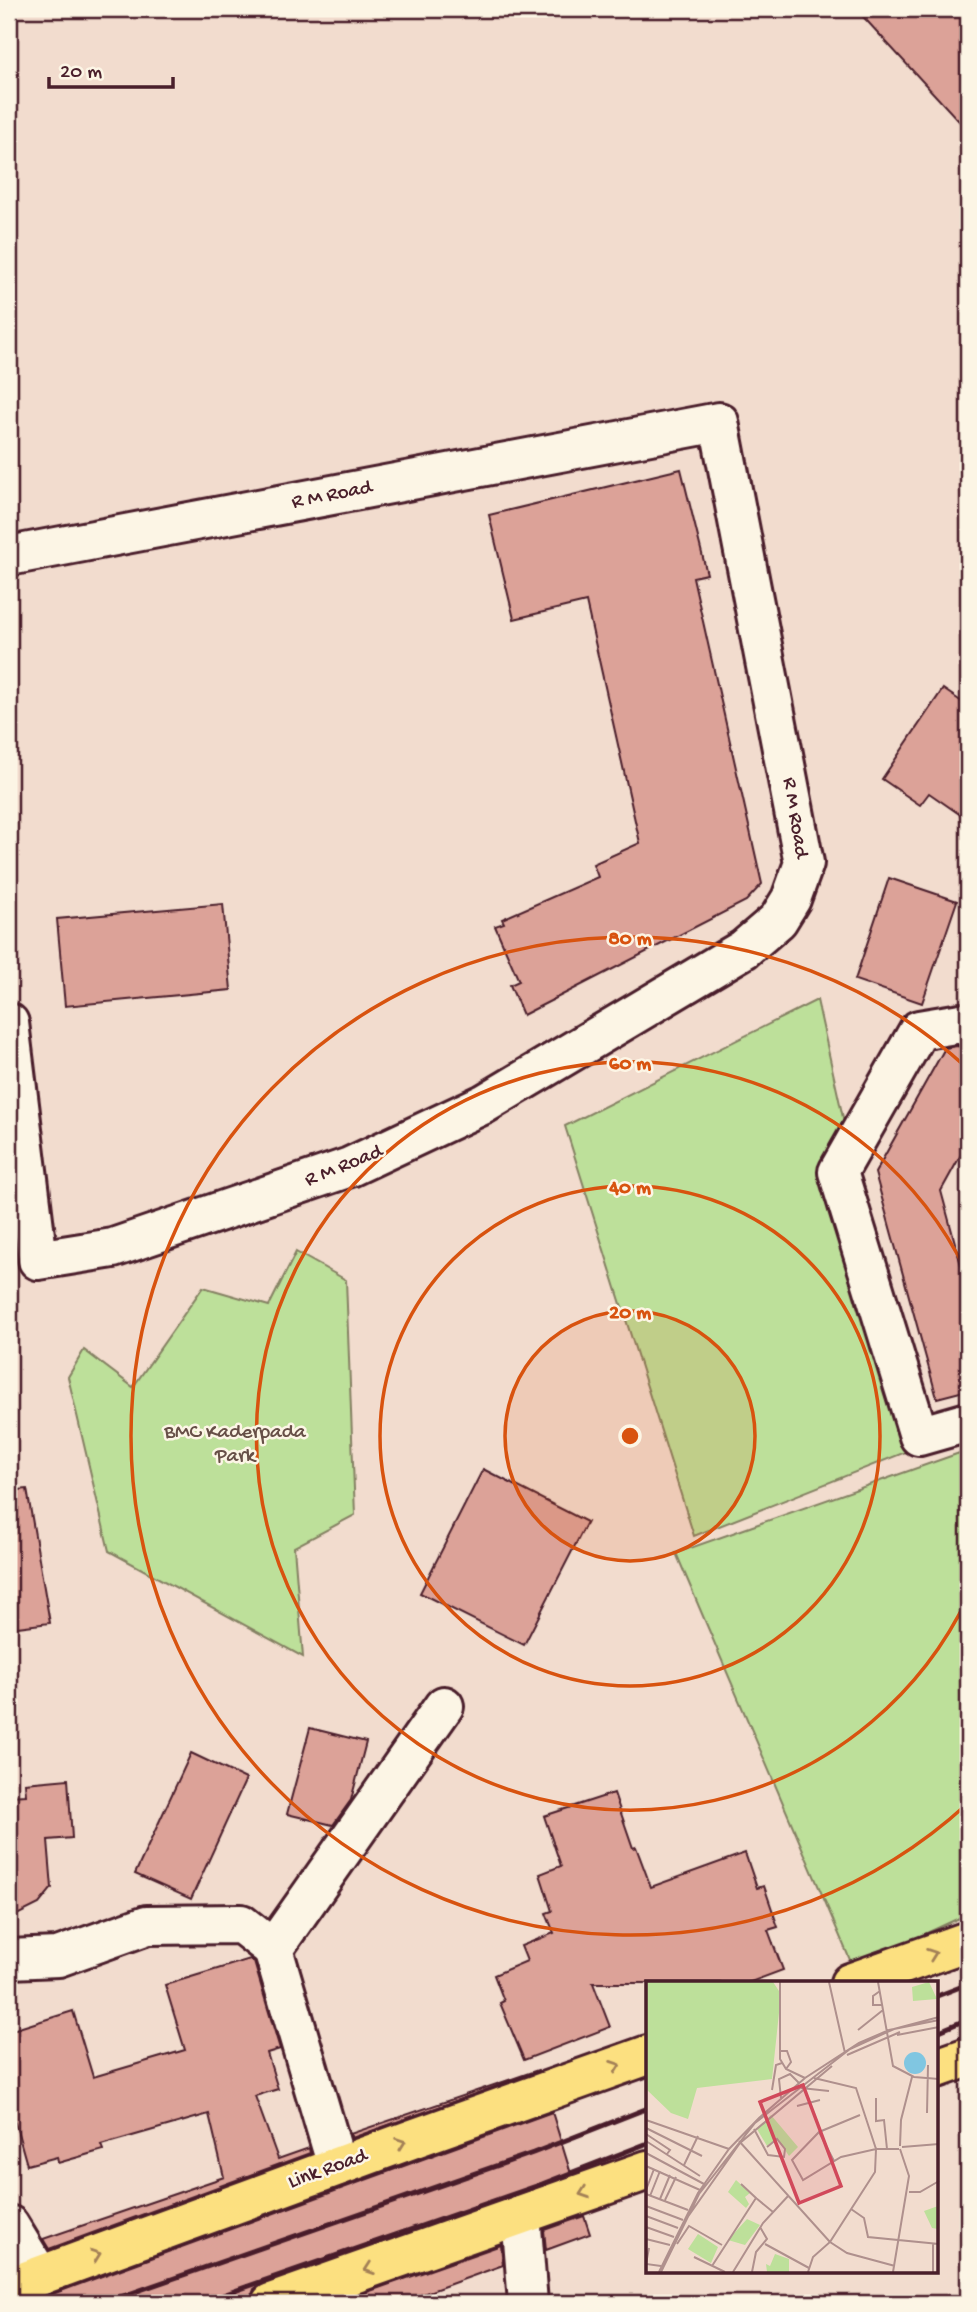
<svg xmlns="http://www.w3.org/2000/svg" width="977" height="2312" font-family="'Gochi Hand',sans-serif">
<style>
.green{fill:#bde09a;stroke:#848062;stroke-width:2}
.building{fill:#dca298;stroke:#4a1f2b;stroke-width:2}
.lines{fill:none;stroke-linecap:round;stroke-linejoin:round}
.minor-casing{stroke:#4a1f2b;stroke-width:44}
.primary-casing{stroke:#4a1f2b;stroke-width:44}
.minor{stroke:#fcf5e5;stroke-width:38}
.primary{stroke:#fce080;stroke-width:38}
.rail{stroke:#4a1f2b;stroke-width:5}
.oneway{stroke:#a38056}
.ring{fill:none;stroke:#d8530f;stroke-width:3.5}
.labels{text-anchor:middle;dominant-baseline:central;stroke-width:5;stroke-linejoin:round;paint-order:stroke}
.street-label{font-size:21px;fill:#4a1f2b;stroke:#fcf5e5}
.park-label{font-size:21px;fill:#674f47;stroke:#fcf5e5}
.inset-road{fill:none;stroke:#af908d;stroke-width:2}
.view{fill:#d1495b;fill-opacity:0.15;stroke:#d1495b;stroke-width:3.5}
.inset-edge{fill:none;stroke:#4a1f2b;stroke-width:3.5}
.centre{fill:#d8530f;stroke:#fcf5e5;stroke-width:3.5}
.ring-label{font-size:21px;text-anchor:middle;font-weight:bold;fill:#d8530f;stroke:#fcf5e5;stroke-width:5;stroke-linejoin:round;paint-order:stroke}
</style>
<rect width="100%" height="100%" fill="#f2dcce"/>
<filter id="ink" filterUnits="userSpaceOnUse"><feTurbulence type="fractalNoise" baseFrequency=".0143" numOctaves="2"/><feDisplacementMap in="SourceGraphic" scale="14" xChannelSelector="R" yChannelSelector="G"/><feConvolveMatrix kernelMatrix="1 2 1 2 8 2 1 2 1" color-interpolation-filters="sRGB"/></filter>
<g filter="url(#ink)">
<g class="green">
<path d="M817,1000l99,448 -222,88 -129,-410z"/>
<path d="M296,1252l50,28 9,235 -61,32 9,110 -194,-106 -41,-174 16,-27 49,37 70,-100 66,19z"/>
<path d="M968,1450v464l-115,53 -177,-414z"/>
</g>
<g class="building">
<path d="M856,9h112v122z"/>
<path d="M681,469l26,105 -14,3 69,307 -16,17 -223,114 -13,-30 9,-4 -24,-55 9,-3 -2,-4 96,-42 -5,-13 47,-21 -54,-241 -72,17 -25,-104z"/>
<path d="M943,689l25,17v114l-39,-27 -9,12 -38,-26z"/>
<path d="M889,878l68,23 -35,102 -67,-23z"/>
<path d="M223,904l8,86 -166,16 -8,-87z"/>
<path d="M957,1046l11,3v93l-27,49 27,100v99l-31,8 -62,-225 70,-125z"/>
<path d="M483,1469l104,53 -63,123 -104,-52z"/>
<path d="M27,1489l23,134 -41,5v-137z"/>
<path d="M310,1728l56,14 -15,58 -18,25 -46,-11z"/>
<path d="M191,1753l55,26 -55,120 -56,-25z"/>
<path d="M68,1779l4,59 -24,2 4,48 -13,16 -30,15v-123l17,-1 -1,-12z"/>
<path d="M614,1793l19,55 3,-1 15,40 94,-34 12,35 7,-2 14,41 -10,3 15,40 -35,13h-155l17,44 -86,33 -24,-57 4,-2 -10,-26 33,-14 -6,-15 33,-13 -8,-20 6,-2 -12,-37 21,-8 -17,-50z"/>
<path d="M250,1959l4,3 26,87 -13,4 11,36 -23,7 23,63 31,-11 1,5 -261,96 -6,-10 181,-62 -15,-63 -108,31 2,5 -45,13 -1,-6 -30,8 -18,-64v-70l64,-20 20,66 92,-27 -20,-65z"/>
<path d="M538,2070l1,1 -187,67 -2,-4z"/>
<path d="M552,2112l19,62 -307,108 -10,7 -4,14h-222z"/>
<path d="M584,2216l6,18 -44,16 -2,-20z"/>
<path d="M501,2245l2,20 -105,38h-62z"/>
</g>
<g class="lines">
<defs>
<g id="minor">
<path d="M9,556l710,-134 85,441 -13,36 -13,21 -34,29 -260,155 -134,63 -237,81 -75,12 -29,-237"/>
<path d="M968,1027l-7,-4 -42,7 -81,142 81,264 49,-14"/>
<path d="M9,1959l49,-2 89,-32 94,-1 32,25"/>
<path d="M337,2166l-64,-217 171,-243"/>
<path d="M521,2215l7,88"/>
<path d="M9,2225l31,51"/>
</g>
<g id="primary">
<path d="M850,1983l118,-42"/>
<path d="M937,2068l31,-11"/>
<path d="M9,2287l406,-149 233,-83"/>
<path d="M271,2303l377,-133"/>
</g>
</defs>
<use href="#minor" class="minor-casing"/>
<use href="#primary" class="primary-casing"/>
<use href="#minor" class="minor"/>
<use href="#primary" class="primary"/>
<g class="rail">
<path d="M937,1996l31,-12"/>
<path d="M937,2032l31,-13"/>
<path d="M103,2303l430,-150 115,-45"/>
<path d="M200,2303l342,-119 106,-41"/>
</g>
</g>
<defs><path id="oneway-chevron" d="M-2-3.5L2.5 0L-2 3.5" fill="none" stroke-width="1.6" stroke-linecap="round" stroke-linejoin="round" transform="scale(1.75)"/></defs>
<g class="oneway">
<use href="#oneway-chevron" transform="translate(932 1954) rotate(-20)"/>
<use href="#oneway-chevron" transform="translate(616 2066) rotate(-20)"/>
<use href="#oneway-chevron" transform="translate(401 2143) rotate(-20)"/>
<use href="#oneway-chevron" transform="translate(584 2193) rotate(161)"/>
<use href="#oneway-chevron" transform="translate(96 2255) rotate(-20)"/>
<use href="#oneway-chevron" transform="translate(369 2269) rotate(161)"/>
</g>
</g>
<circle cx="630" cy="1436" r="125" fill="#d8530f" fill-opacity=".12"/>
<g class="ring">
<circle cx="630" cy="1436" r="125"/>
<circle cx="630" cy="1436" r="250"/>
<path d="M968 1597A374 374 0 1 1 968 1275"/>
<path d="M967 1804A499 499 0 1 1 967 1068"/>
</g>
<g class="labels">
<g class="street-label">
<text transform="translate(332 496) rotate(-11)">R M Road</text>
<text transform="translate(794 818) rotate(81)">R M Road</text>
<text transform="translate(344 1167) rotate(-22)">R M Road</text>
<text transform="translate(328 2170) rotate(-20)">Link Road</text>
</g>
<g class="park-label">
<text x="235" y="1433">BMC Kaderpada<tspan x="235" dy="24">Park</tspan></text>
</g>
</g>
<g transform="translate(646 1981)">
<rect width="292" height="292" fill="#f2dcce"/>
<path d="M0,1h127l8,12 -9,85 -75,9 -9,31 -17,-6 -25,-24zM283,1l8,17 -24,2 -1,-14zM125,134l27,32 -9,9 -12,-18 -10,8 -10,-17zM90,199l14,13 -5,4 4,7 -3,4 -18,-16zM292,225v23l-6,-1 -8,-17zM101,238l13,6 -15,20 -17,-5zM52,253l20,13 -7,16 -23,-14zM129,273l14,5v13h-22l-1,-8 4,2z" fill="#bde09a"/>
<path d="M258 82a11 11 0 1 1 22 0a11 11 0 1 1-22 0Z" fill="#80c6e1"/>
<path class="inset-road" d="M134,1v77l6,10 19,9M183,1l16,71M232,1l15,84 21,11 25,2M234,10l-7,5v9h9M212,49l25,-20M251,54l42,-8M133,70h8l4,11 -5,7M201,74l53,-23M168,97l42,10 20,61M155,107l28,3M126,109l4,-25 6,-2M135,117l-2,-19 11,-5 9,9M230,117v23l8,-1 3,29M151,125l23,-6M281,132l1,-48M0,139l83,29M0,147l56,28M108,148l14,26 16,2 1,-8 -8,-10 -10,8M173,151l41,-17M0,153l24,16 -3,4M0,160l54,35M93,160l91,101 -17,15 -5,15M254,165l1,-26 11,-43M256,166l37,-3M230,168h23M0,172l58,31M188,180l-15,-29 -27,28 11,20 38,-23 35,-8 -1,23 -45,70 17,11 48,13M38,184l14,-29M0,185l54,24M0,209l8,-21M263,211h11l19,-11M0,213l42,16M4,215l10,-25M110,217l17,14M14,218l10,-24M19,219l11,-23M0,225l37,14M205,228l13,9 4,19 71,7M0,235l32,12M41,237l53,-75 92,-77M0,246l28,10M0,258l24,6M31,263l12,-18 33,19M119,263l44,24M3,267l-3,16 15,2M48,276l31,15M66,285l44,-68 -15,-14M13,291l39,-79 31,-44 30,-31 46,-40 54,-35 30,-13 50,-10M15,291l38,-78 56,-71 95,-74 44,-20 45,-12M87,291l30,-49 26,-28M106,291l4,-20 11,-13 -7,-12M247,291l16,-96 -9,-27M287,291v-29"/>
<path class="view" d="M157,104l38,101 -42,17 -39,-101z"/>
<rect width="292" height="292" class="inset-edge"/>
</g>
<circle cx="630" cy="1436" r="10" class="centre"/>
<g class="ring-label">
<text x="630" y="944">80 m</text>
<text x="630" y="1069">60 m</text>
<text x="630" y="1193">40 m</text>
<text x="630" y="1318">20 m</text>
</g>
<rect width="977" height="2312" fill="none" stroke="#fcf5e5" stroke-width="35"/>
<rect x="18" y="18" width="942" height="2277" fill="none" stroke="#4a1f2b" stroke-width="2.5" filter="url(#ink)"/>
<path d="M49 77v10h124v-10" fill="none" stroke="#4a1f2b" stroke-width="3.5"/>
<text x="60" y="77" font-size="21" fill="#4a1f2b" stroke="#fcf5e5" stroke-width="5" paint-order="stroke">20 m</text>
</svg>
